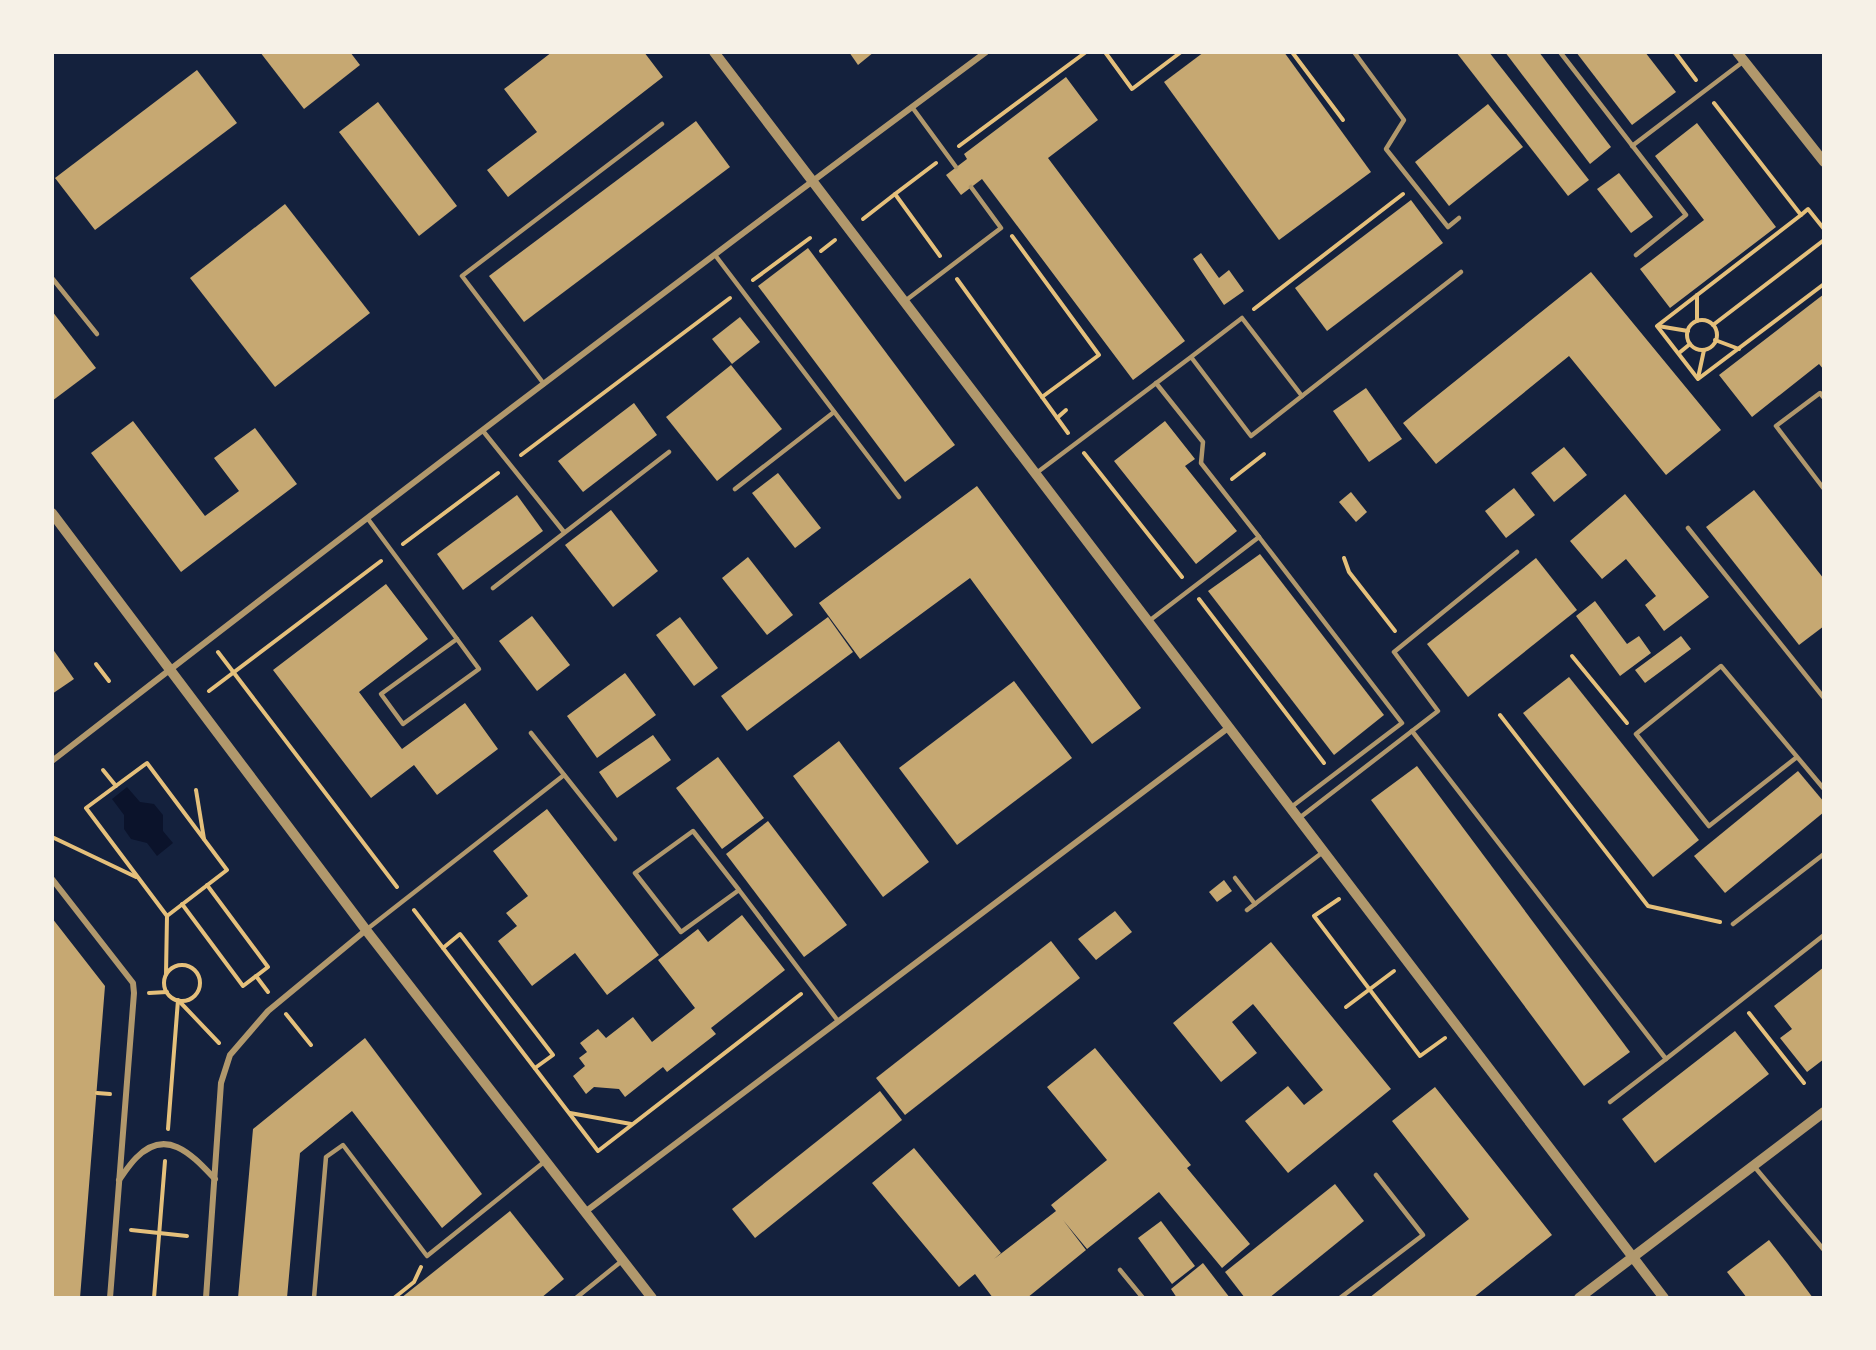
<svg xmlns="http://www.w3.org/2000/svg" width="1876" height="1350" font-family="'Golos Text',sans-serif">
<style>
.water{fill:#0b132b}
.building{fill:#c6a872}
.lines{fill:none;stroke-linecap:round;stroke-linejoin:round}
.path{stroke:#e5c07b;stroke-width:4}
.service{stroke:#b1986c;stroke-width:4.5}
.minor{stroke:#b1986c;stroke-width:6}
.tertiary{stroke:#b1986c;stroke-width:10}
</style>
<rect width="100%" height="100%" fill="#14213d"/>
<path class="water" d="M127,787l13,15 14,2 9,11v16l10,12 -16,13 -10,-13 -16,-4 -7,-10v-14l-12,-16z"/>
<g class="building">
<path d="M260,52h90l10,13 -56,44z"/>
<path d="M552,52h92l19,25 -155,120 -21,-27 50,-38 -33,-43z"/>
<path d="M849,52h25l-16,13z"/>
<path d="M1204,52h80l87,120 -92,68 -115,-158z"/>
<path d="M1456,52h33l100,128 -21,16z"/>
<path d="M1505,52h34l72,95 -21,17z"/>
<path d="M1576,52h69l31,40 -44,33z"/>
<path d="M197,70l40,53 -142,107 -40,-52z"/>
<path d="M1066,77l32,43 -50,38 137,183 -52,39 -151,-201 -21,16 -15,-20 21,-16 -3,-5z"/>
<path d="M378,102l79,104 -38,30 -80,-104z"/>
<path d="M1488,104l35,43 -74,59 -34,-44z"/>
<path d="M696,121l34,46 -206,155 -35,-46z"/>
<path d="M1697,123l79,104 -106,81 -30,-39 64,-49 -49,-64z"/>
<path d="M1619,173l34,44 -22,16 -34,-44z"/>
<path d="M1411,200l32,43 -116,88 -32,-43z"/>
<path d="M285,204l85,109 -95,74 -85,-109z"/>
<path d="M808,248l147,197 -50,37 -147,-196z"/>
<path d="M1201,253l18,25 10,-8 15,21 -20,14 -31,-46z"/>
<path d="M1591,272l130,158 -55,45 -97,-119 -133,108 -33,-41z"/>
<path d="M1824,294v76l-5,-6 -67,53 -33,-42z"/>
<path d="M52,311l44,57 -44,33z"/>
<path d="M740,317l20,25 -28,22 -20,-25z"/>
<path d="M731,365l51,64 -65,52 -51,-64z"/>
<path d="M1366,388l36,51 -33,23 -36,-51z"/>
<path d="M634,403l23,32 -74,57 -25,-31z"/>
<path d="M133,421l72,95 34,-25 -25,-33 41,-30 42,56 -116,88 -90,-119z"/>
<path d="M1165,421l30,38 -10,7 52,65 -41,33 -82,-103z"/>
<path d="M1564,447l23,28 -33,27 -23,-29z"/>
<path d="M778,473l43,55 -26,20 -43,-55z"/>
<path d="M977,486l164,222 -49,36 -122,-166 -110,81 -41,-56z"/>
<path d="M1514,488l21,27 -29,23 -21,-27z"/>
<path d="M1754,490l70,89v47l-25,19 -93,-118z"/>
<path d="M1351,492l16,20 -11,10 -17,-20z"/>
<path d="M1625,494l84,103 -45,34 -19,-26 11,-9 -30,-37 -24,20 -32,-38z"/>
<path d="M517,495l26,36 -80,59 -26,-36z"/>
<path d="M611,510l47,61 -45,36 -48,-62z"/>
<path d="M1260,554l124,161 -50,40 -126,-164z"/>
<path d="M748,557l45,58 -26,20 -45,-57z"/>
<path d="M1536,558l41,52 -109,87 -41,-53z"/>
<path d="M386,584l42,55 -69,53 43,57 63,-46 33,46 -61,46 -23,-30 -43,33 -98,-128z"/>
<path d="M1595,601l32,43 12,-8 12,17 -31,23 -44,-60z"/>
<path d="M532,616l38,49 -33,26 -38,-50z"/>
<path d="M680,617l38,51 -24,18 -38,-51z"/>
<path d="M828,617l25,35 -106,79 -26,-35z"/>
<path d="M1681,636l10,13 -46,34 -10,-13z"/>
<path d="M52,648l22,31 -22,15z"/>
<path d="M625,673l31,42 -59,43 -30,-42z"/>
<path d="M1569,677l130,163 -46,37 -130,-164z"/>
<path d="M1014,681l58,77 -115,87 -58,-77z"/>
<path d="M653,735l18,25 -54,38 -18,-26z"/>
<path d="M839,741l90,121 -46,35 -90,-121z"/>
<path d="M718,757l46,61 -42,31 -46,-61z"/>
<path d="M1417,766l213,286 -46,34 -213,-286z"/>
<path d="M1798,771l26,31v10l-99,81 -31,-37z"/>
<path d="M547,809l112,146 -52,40 -32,-42 -43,33 -34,-45 19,-15 -11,-13 22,-17 -35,-45z"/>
<path d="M768,821l79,104 -43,32 -78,-103z"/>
<path d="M1224,880l8,11 -15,11 -8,-10z"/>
<path d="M1115,911l17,21 -36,28 -18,-21z"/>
<path d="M742,915l43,55 -74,58 5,6 -49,38 -4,-5 -38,30 -6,-8 -25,-2 -8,7 -13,-18 12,-10 -6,-8 8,-6 -7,-9 18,-14 8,9 27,-21 19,25 43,-34 -37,-48 40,-31 10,13z"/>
<path d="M52,918l53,68 -25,312h-28v-279l2,-18 -2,-2z"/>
<path d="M1051,941l29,37 -175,137 -29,-37z"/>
<path d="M1271,942l120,147 -103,84 -43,-52 43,-35 16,19 19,-15 -70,-86 -21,18 25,31 -36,29 -48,-59z"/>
<path d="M1824,967v92l-17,13 -27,-34 12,-9 -18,-23z"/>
<path d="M1735,1031l34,43 -114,89 -33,-44z"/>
<path d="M365,1038l117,156 -40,34 -90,-117 -52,42 -13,145h-49l15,-169z"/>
<path d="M1095,1048l96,117 -4,3 63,76 -28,24 -63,-76 -72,57 -24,-29 23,30 -59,48h-34l-18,-24 -16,13 -87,-104 42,-35 87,105 -7,6 62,-48 -5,-6 56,-45 -60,-73z"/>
<path d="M1435,1087l117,148 -79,63h-104l100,-79 -77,-98z"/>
<path d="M880,1091l22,29 -147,118 -23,-29z"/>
<path d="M1335,1184l29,37 -95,77h-24l-20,-26z"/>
<path d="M510,1211l54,68 -23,19h-140z"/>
<path d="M1161,1221l34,45 -23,18 -34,-46z"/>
<path d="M1769,1240l18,23 26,35h-66l-20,-26z"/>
<path d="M1203,1263l27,35h-53l-6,-9z"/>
</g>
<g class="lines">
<g class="path">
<path d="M1105,52l27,37 49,-37"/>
<path d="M1292,52l51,68"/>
<path d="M1675,52l21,28"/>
<path d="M1714,103l87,112 7,-6 16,20"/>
<path d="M959,146l127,-94"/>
<path d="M936,163l-41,31 45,62"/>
<path d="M1801,215l-144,111 41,53 126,-95"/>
<path d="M863,219l32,-25"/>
<path d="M1012,236l87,119 -57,42"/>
<path d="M821,251l14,-11"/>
<path d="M957,279l111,154"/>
<path d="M753,280l57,-42"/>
<path d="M1697,295v26"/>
<path d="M1254,309l149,-115"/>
<circle cx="1702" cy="335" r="15"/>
<path d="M1713,325l111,-85"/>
<path d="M1658,326l30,5"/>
<path d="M1715,340l24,9"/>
<path d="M1679,353l11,-9"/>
<path d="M1698,378l6,-28"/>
<path d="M1057,418l9,-8"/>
<path d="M1084,453l98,124"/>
<path d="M521,455l209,-157"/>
<path d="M1232,479l32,-25"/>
<path d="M403,544l95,-71"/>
<path d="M1344,558l5,14 46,59"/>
<path d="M1199,599l125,164"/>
<path d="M218,652l179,235"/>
<path d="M1572,656l55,67"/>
<path d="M96,664l13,17"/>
<path d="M209,691l172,-130"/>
<path d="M1500,715l148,191 72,16"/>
<path d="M147,763l80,107 -60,46 -81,-108z"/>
<path d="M103,770l13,16"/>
<path d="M196,790l8,49"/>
<path d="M52,837l84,40"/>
<path d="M1339,899l-25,17 106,140 25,-18"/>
<path d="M182,904l61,82 25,-19 -61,-82"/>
<path d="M414,910l184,241 203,-157"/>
<path d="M443,948l17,-14 93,121 -18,13"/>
<circle cx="182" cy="983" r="18"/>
<path d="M166,974l1,-58"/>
<path d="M256,976l12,16"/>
<path d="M149,993l18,-1"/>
<path d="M179,1001l40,42"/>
<path d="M1346,1007l48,-36"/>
<path d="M1749,1013l55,70"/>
<path d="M286,1014l25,31"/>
<path d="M97,1093l13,1"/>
<path d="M570,1113l61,11"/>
<path d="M168,1129l10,-129"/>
<path d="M131,1230l56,6"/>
<path d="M154,1298l11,-137"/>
<path d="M394,1298l20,-16 7,-15"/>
</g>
<g class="service">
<path d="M1354,52l50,68 -18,29 62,78 11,-9"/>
<path d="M1560,52l126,163 -50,40"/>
<path d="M912,107l44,60"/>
<path d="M1632,146l112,-85"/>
<path d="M715,255l184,242"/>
<path d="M52,278l45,56"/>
<path d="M905,301l96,-73 -30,-41"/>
<path d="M1156,383l47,59 -2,21 58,74"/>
<path d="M544,384l-82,-108 200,-152"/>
<path d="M1302,396l159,-124"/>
<path d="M1824,398l-4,-5 -44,33 48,63"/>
<path d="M483,431l81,101"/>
<path d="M1035,474l156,-117 60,79 51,-40 -60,-78 -51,39"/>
<path d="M735,489l99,-77"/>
<path d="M368,519l89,120"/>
<path d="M1688,528l136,170"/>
<path d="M493,588l176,-136"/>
<path d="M1149,621l110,-84 143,186 -112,85"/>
<path d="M457,639l22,30 -76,55 -22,-30z"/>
<path d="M1412,731l254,328 158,-124"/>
<path d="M531,733l84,106"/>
<path d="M1797,757l-88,69 -73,-92 85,-68 103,123"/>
<path d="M1298,819l140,-108 -44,-59 123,-100"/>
<path d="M1235,878l20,26"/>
<path d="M739,890l-46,-59 -58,42 46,59 58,-42 99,131"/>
<path d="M1247,910l76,-58"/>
<path d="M1733,924l91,-70"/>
<path d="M366,930l198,-155"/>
<path d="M1610,1102l56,-43"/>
<path d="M1753,1165l71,85"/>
<path d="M1120,1270l23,28"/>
<path d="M314,1298l12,-141 17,-12 84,111 117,-94"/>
<path d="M576,1298l47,-38"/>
<path d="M1340,1298l83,-63 -47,-60"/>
</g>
<g class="minor">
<path d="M52,761c309,-240 620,-476 934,-709"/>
<path d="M52,879l81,104 1,10 -24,305"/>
<path d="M119,1180c5,-7 11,-16 17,-22 31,-32 57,-2 79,21"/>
<path d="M585,1212l643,-484"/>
<path d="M206,1298l15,-215 9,-28 38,-44 98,-81"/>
</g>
<g class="tertiary">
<path d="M714,52l950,1246"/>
<path d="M1737,52l87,110"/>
<path d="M52,513l314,417 286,368"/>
<path d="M1579,1298l245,-186"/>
</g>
</g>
<rect width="1876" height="1350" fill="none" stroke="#f6f1e7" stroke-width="108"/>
</svg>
